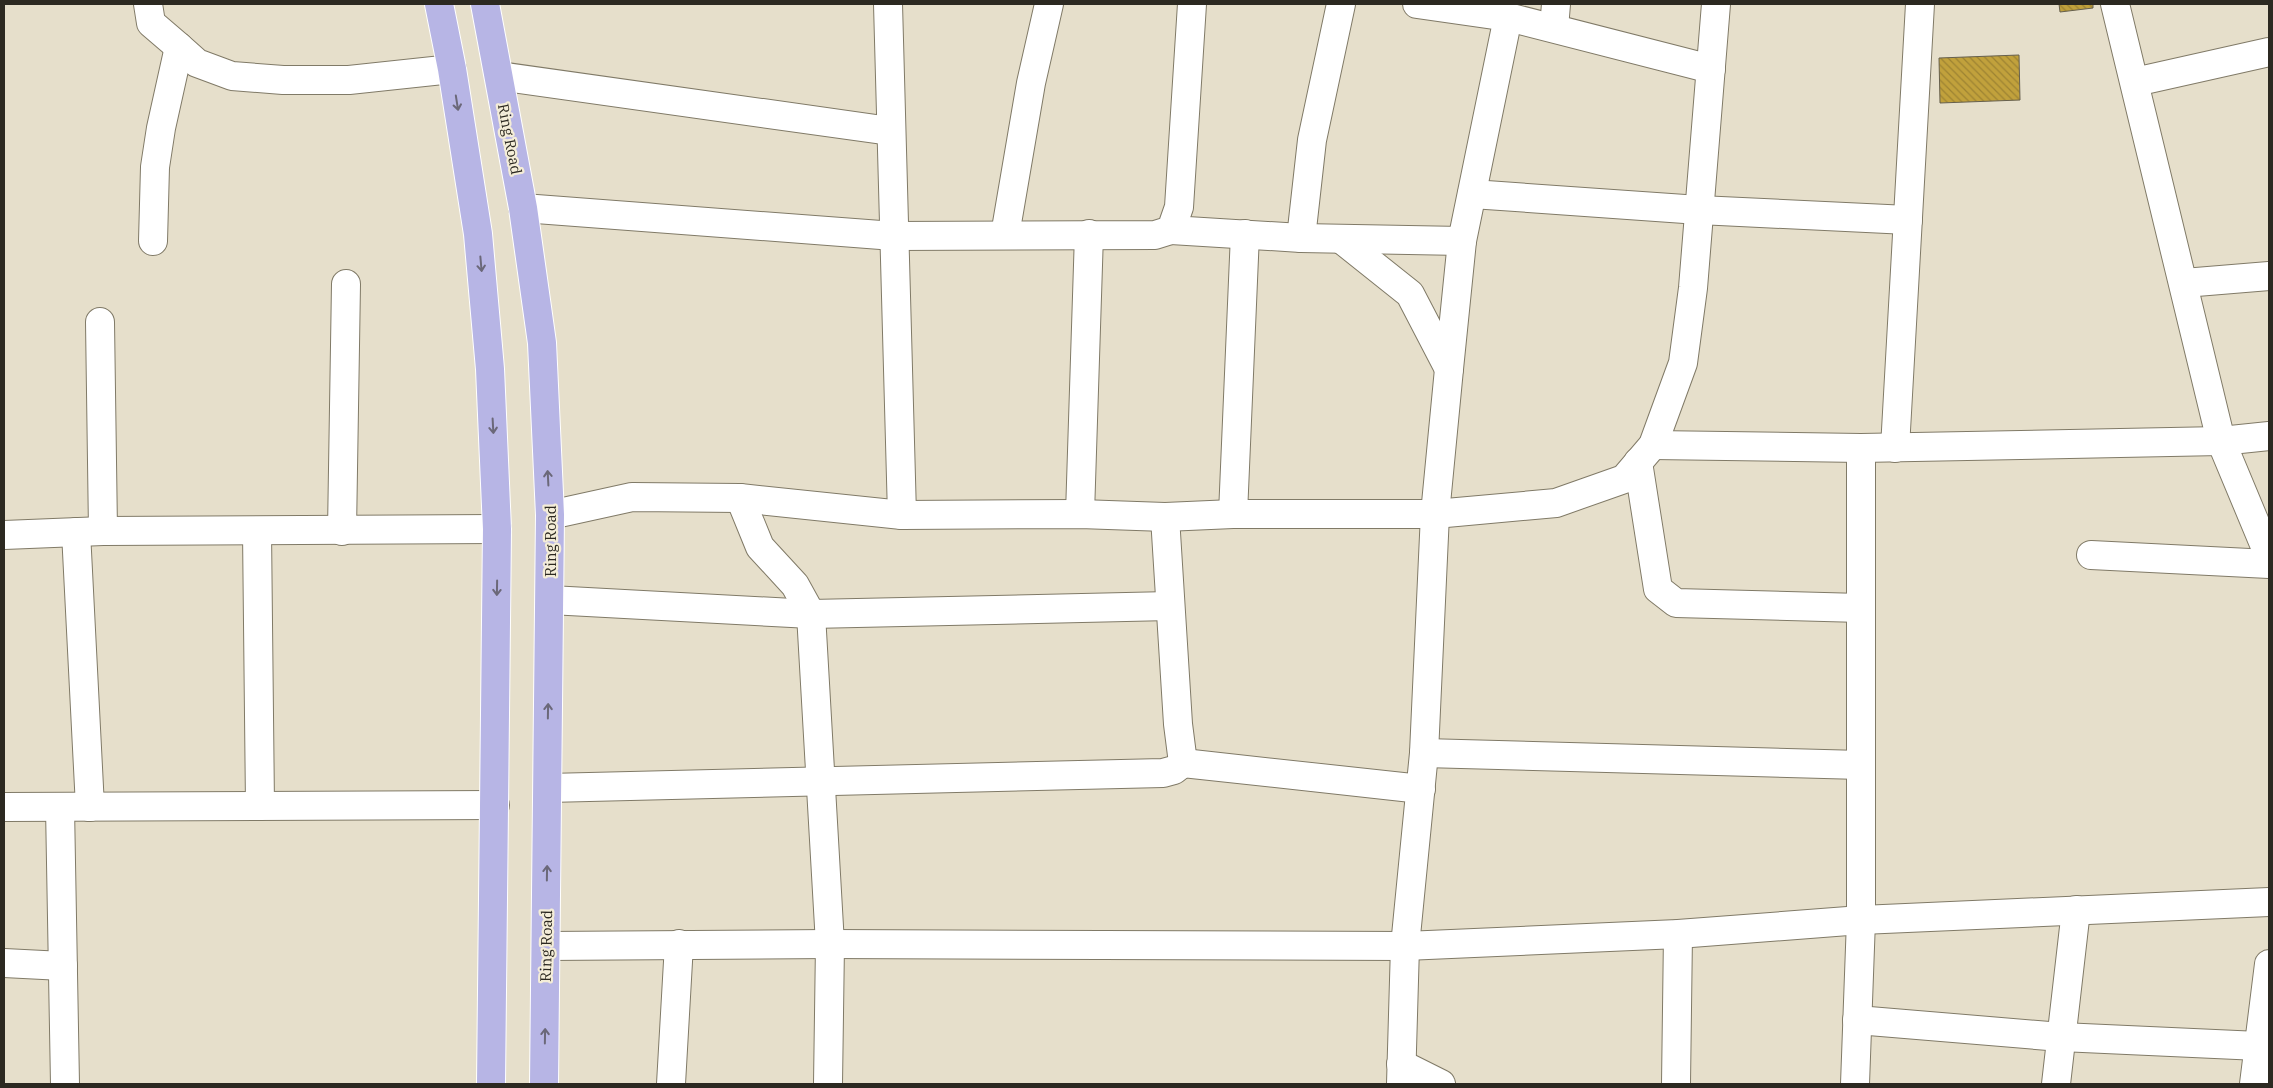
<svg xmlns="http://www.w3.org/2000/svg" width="2273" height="1088" font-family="'IBM Plex Serif',serif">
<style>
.building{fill:url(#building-back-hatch);stroke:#66604e}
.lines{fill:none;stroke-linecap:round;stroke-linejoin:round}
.minor-casing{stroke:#807a67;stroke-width:30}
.major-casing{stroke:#fff;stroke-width:30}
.minor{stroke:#fff;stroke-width:28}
.major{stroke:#b7b5e5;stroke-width:28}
.oneway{stroke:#6b6879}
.labels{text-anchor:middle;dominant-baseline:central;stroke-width:4.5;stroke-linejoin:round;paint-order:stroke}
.street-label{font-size:15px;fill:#2c2921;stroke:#f4edd8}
</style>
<defs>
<pattern id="building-back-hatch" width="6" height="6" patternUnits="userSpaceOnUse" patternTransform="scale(1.25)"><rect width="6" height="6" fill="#c1a13c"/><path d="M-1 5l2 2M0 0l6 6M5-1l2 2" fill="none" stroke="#9d8332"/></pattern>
</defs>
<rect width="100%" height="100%" fill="#e6dfcb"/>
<g class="building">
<path d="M2059,4h34v4l-33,4z"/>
<path d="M2019,55l1,45 -80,3 -1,-45z"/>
</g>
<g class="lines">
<defs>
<g id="minor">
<path d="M148,4l3,19 28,24 18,16 35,13 51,4h66l103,-11"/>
<path d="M888,4l14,511"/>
<path d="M1417,4l91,13 203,52"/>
<path d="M2115,4l106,437 48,115"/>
<path d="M1554,28l2,-24"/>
<path d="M499,76l391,55"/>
<path d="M2135,82l134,-30"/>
<path d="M1472,194l227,16 209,10"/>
<path d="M523,208l371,28 261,-1 16,-5 8,-23 13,-203"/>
<path d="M1171,230l130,8 161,3"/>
<path d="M1005,235l26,-152 18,-79"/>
<path d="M1301,238l11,-98 29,-136"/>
<path d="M1341,239l69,55 39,75"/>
<path d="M153,241l2,-74 6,-39 18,-81"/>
<path d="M2184,283l85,-7"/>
<path d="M100,322l3,209"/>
<path d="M1653,445l208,3 360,-7 48,-5"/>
<path d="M1895,448l25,-444"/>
<path d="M1638,462l20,127 18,14 185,5"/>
<path d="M740,498l20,49 35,38 16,29 19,330 -2,140"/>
<path d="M1080,514l9,-280"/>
<path d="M1233,514l12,-280"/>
<path d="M550,515l82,-18 108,1 162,17 178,-1 85,3 68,-3h202l121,-11 68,-24 29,-34 30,-82 10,-75 23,-284"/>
<path d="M257,531l3,275"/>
<path d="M342,531l4,-247"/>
<path d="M76,532l14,275"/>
<path d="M4,535l99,-4 394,-2"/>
<path d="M2091,555l178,9"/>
<path d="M550,600l261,14 359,-8"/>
<path d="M1424,753l437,12"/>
<path d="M1183,763l238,26"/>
<path d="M548,788l615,-15 11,-3 9,-7 -5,-39 -13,-207"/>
<path d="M4,807l491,-2"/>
<path d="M60,807l5,277"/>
<path d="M546,946l284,-2 575,2 273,-12 183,-14 408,-18"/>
<path d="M4,963l59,3"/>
<path d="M1857,1020l204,17 198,9"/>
<path d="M1401,1064l40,20"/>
<path d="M671,1084l8,-140"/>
<path d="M1401,1084l4,-138 19,-193 11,-239 14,-145 13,-128 46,-224"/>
<path d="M1676,1084l2,-150"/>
<path d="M1855,1084l6,-164v-472"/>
<path d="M2056,1084l20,-174"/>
<path d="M2254,1084l15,-120"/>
</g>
<g id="major">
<path d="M439,4l13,65 26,165 12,135 7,160 -6,555"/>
<path d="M485,4l38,204 19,135 8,172 -6,569"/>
</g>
</defs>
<use href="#minor" class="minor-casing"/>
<use href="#major" class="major-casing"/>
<use href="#minor" class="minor"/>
<use href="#major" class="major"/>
</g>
<defs><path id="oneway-shaft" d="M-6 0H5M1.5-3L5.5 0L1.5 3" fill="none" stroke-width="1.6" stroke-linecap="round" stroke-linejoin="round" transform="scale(1.25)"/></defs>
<g class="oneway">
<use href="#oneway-shaft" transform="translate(457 103) rotate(81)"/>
<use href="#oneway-shaft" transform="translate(481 264) rotate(85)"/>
<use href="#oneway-shaft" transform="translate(493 426) rotate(87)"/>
<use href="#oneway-shaft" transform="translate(548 478) rotate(-93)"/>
<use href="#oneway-shaft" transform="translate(497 588) rotate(91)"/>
<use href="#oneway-shaft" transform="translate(548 711) rotate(-89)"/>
<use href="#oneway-shaft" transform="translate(547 873) rotate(-89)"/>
<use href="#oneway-shaft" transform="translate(545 1036) rotate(-89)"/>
</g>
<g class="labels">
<g class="street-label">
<text transform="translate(510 139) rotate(79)">Ring Road</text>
<text transform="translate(550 541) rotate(-90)">Ring Road</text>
<text transform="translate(546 946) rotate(-89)">Ring Road</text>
</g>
</g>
<rect width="2273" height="1088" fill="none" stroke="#2c2921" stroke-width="10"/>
</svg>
